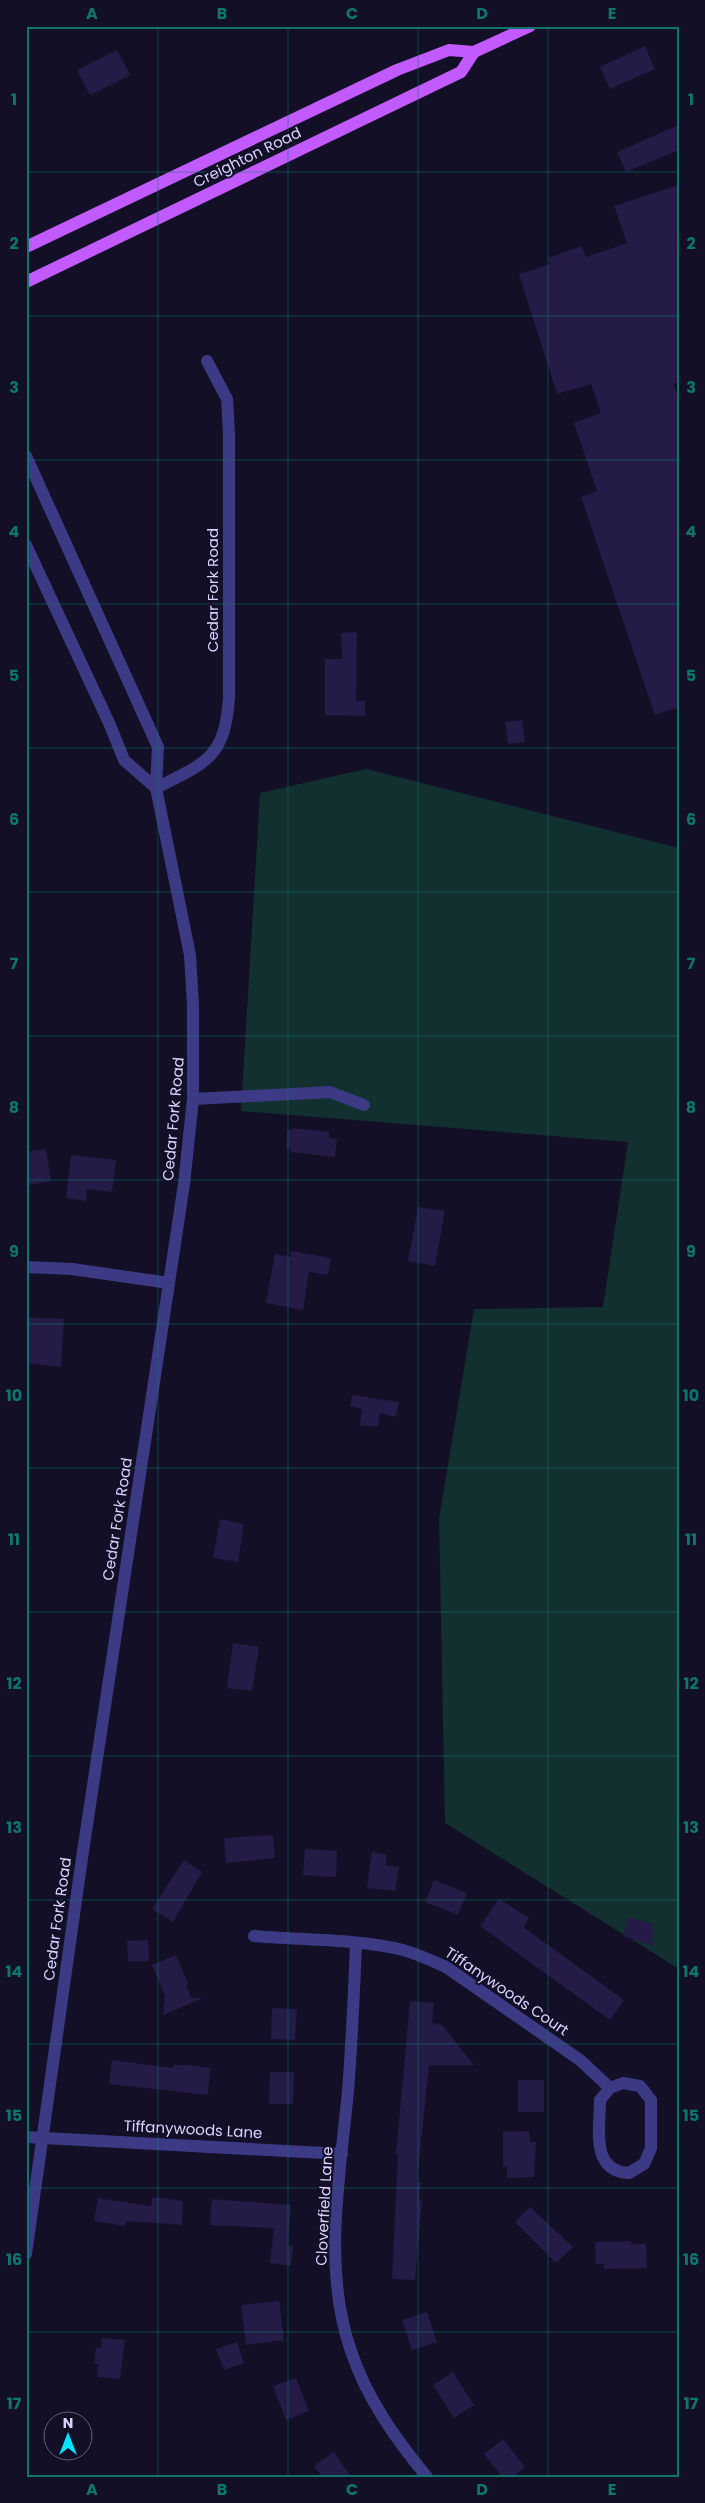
<svg xmlns="http://www.w3.org/2000/svg" width="705" height="2503" font-family="Poppins,sans-serif">
<style>
.green{fill:#12302f}
.building{fill:#241b47}
.lines{fill:none;stroke-linecap:round;stroke-linejoin:round}
.minor{stroke:#3d3a85;stroke-width:12}
.major{stroke:#c25bff;stroke-width:12}
.grid{fill:none;stroke:#0f766e;stroke-width:1;stroke-opacity:0.55}
.labels{text-anchor:middle;dominant-baseline:central;stroke-width:4;stroke-linejoin:round;paint-order:stroke}
.street-label{font-size:15px;fill:#d9d4ff;stroke:#130f26}
.neatline{fill:none;stroke:#0f766e;stroke-width:2}
.grid-label{font-size:16px;text-anchor:middle;font-weight:bold;fill:#0f766e}
</style>
<rect width="100%" height="100%" fill="#130f26"/>
<path class="green" d="M366,769l313,79v1121l-234,-146 -6,-304 35,-210 129,-2 25,-165 -387,-31 19,-318z"/>
<g class="building">
<path d="M645,46l10,23 -45,20 -10,-22z"/>
<path d="M117,50l13,25 -40,20 -13,-25z"/>
<path d="M679,125v25l-53,22 -9,-20z"/>
<path d="M679,185v197l-6,2 6,15v308l-24,8 -74,-218 16,-6 -23,-68 27,-10 -10,-29 -34,10 -38,-120 31,-10 -2,-6 34,-12 4,11 41,-14 -13,-37z"/>
<path d="M357,632l-1,69h9v15l-40,-1v-56h17l-1,-26z"/>
<path d="M522,720l3,22 -17,2 -3,-22z"/>
<path d="M293,1128l36,4v6l8,1 -2,18 -45,-5 1,-3 -5,-1 2,-18h5z"/>
<path d="M46,1149l5,32 -22,4v-7l-3,1v-27z"/>
<path d="M71,1155l45,5 -4,32 -25,-3 -1,12 -20,-3z"/>
<path d="M418,1207l27,4 -10,55 -27,-5z"/>
<path d="M291,1251l40,7 -3,17 -19,-3 -6,38 -37,-7 9,-49 15,3z"/>
<path d="M26,1317l38,2 -3,48 -35,-4z"/>
<path d="M352,1395l47,7 -3,15 -16,-4 -2,14 -18,-2 2,-16 -12,-3z"/>
<path d="M220,1519l24,5 -6,38 -25,-4z"/>
<path d="M233,1643l26,4 -7,44 -25,-3z"/>
<path d="M273,1835l2,23 -49,5 -2,-25z"/>
<path d="M305,1849l32,2 -1,26 -33,-2z"/>
<path d="M372,1852l15,3 -2,10 14,2 -4,24 -28,-3z"/>
<path d="M184,1860l18,12 -29,50 -21,-13z"/>
<path d="M434,1880l33,13 -9,22 -33,-13z"/>
<path d="M499,1899l30,19 -5,9 2,2 98,71 -14,20 -130,-94z"/>
<path d="M629,1917l24,7v22l-30,-10z"/>
<path d="M148,1940l1,21h-21l-1,-20z"/>
<path d="M176,1955l12,29 -2,1 5,13h12l-40,17 2,-19 -13,-31z"/>
<path d="M410,2001l24,2 -2,20 10,2 32,40h-45l-12,117h4l-2,18h3l-7,80 -23,-1 6,-124 -2,-1z"/>
<path d="M272,2008l25,1 -2,31 -24,-1z"/>
<path d="M112,2060l61,8 1,-3h15l21,3 -2,27 -99,-11z"/>
<path d="M270,2072h24l-1,32h-24z"/>
<rect x="518" y="2080" width="26" height="32"/>
<path d="M529,2131l1,11h6l-2,35 -27,1v-12h-4v-34z"/>
<path d="M152,2197l31,4 -1,24 -56,-4 -1,5 -31,-5 4,-23 53,8z"/>
<path d="M212,2199l79,6 -3,41h5l-2,20 -21,-3 4,-35 -64,-3z"/>
<path d="M530,2207l43,40 -17,16 -41,-41z"/>
<path d="M631,2241v3h15l1,24 -43,1v-5h-8l-1,-22z"/>
<path d="M279,2301l5,39 -38,5 -5,-40z"/>
<path d="M427,2312l10,30 -25,8 -10,-30z"/>
<path d="M102,2338l23,2 -5,39 -23,-2 1,-13 -4,-1 2,-16 5,1z"/>
<path d="M237,2342l7,21 -20,7 -8,-21z"/>
<path d="M453,2372l21,33 -20,13 -21,-33z"/>
<path d="M296,2378l13,33 -23,9 -13,-34z"/>
<path d="M503,2439l22,28 -12,10h-11l-18,-23z"/>
<path d="M334,2452l17,25h-29l-8,-11z"/>
</g>
<g class="lines">
<g class="minor">
<path d="M26,456l132,291 -2,41 34,167 3,50v94l-9,85 -102,674 -56,396"/>
<path d="M26,545l84,180 14,35 32,28"/>
<path d="M156,788c50,-25 69,-30 73,-91v-264l-2,-34 -20,-38"/>
<path d="M193,1099l137,-7 34,13"/>
<path d="M26,1267l46,2 97,14"/>
<path d="M254,1936c45,4 107,3 149,14 15,4 29,11 43,17l134,93 30,28 13,-5 17,3 11,14v48l-7,16 -15,9c-39,-2 -29,-45 -29,-73l10,-12"/>
<path d="M356,1944c-2,49 -4,98 -8,147 -8,85 -26,177 3,260 16,48 44,87 76,126"/>
<path d="M26,2137l316,17"/>
</g>
<g class="major">
<path d="M26,247l371,-177 52,-20 25,2 56,-26"/>
<path d="M26,282l435,-210 13,-20"/>
</g>
</g>
<path class="grid" d="M158,26v2451M288,26v2451M418,26v2451M548,26v2451M26,172h653M26,316h653M26,460h653M26,604h653M26,748h653M26,892h653M26,1036h653M26,1180h653M26,1324h653M26,1468h653M26,1612h653M26,1756h653M26,1900h653M26,2044h653M26,2188h653M26,2332h653"/>
<g class="labels">
<g class="street-label">
<text transform="translate(247 157) rotate(-26)">Creighton Road</text>
<text transform="translate(212 590) rotate(-90)">Cedar Fork Road</text>
<text transform="translate(173 1119) rotate(-85)">Cedar Fork Road</text>
<text transform="translate(117 1519) rotate(-81)">Cedar Fork Road</text>
<text transform="translate(57 1919) rotate(-82)">Cedar Fork Road</text>
<text transform="translate(507 1991) rotate(34)">Tiffanywoods Court</text>
<text transform="translate(193 2129) rotate(3)">Tiffanywoods Lane</text>
<text transform="translate(324 2206) rotate(-87)">Cloverfield Lane</text>
</g>
</g>
<rect width="705" height="2503" fill="none" stroke="#130f26" stroke-width="55"/>
<g transform="translate(68 2436)"><circle r="24" fill="#130f26" stroke="#625e7d"/>
<path d="M0-4L9 19L0 12L-9 19Z" fill="#00e5ff"/>
<text y="-8" font-size="14" font-weight="bold" text-anchor="middle" fill="#d9d4ff">N</text>
</g>
<rect x="28" y="28" width="650" height="2448" class="neatline"/>
<g class="grid-label">
<text x="92" y="19">A</text>
<text x="222" y="19">B</text>
<text x="352" y="19">C</text>
<text x="482" y="19">D</text>
<text x="612" y="19">E</text>
<text x="14" y="105">1</text>
<text x="691" y="105">1</text>
<text x="14" y="249">2</text>
<text x="691" y="249">2</text>
<text x="14" y="393">3</text>
<text x="691" y="393">3</text>
<text x="14" y="537">4</text>
<text x="691" y="537">4</text>
<text x="14" y="681">5</text>
<text x="691" y="681">5</text>
<text x="14" y="825">6</text>
<text x="691" y="825">6</text>
<text x="14" y="969">7</text>
<text x="691" y="969">7</text>
<text x="14" y="1113">8</text>
<text x="691" y="1113">8</text>
<text x="14" y="1257">9</text>
<text x="691" y="1257">9</text>
<text x="14" y="1401">10</text>
<text x="691" y="1401">10</text>
<text x="14" y="1545">11</text>
<text x="691" y="1545">11</text>
<text x="14" y="1689">12</text>
<text x="691" y="1689">12</text>
<text x="14" y="1833">13</text>
<text x="691" y="1833">13</text>
<text x="14" y="1977">14</text>
<text x="691" y="1977">14</text>
<text x="14" y="2121">15</text>
<text x="691" y="2121">15</text>
<text x="14" y="2265">16</text>
<text x="691" y="2265">16</text>
<text x="14" y="2409">17</text>
<text x="691" y="2409">17</text>
<text x="92" y="2495">A</text>
<text x="222" y="2495">B</text>
<text x="352" y="2495">C</text>
<text x="482" y="2495">D</text>
<text x="612" y="2495">E</text>
</g>
</svg>
